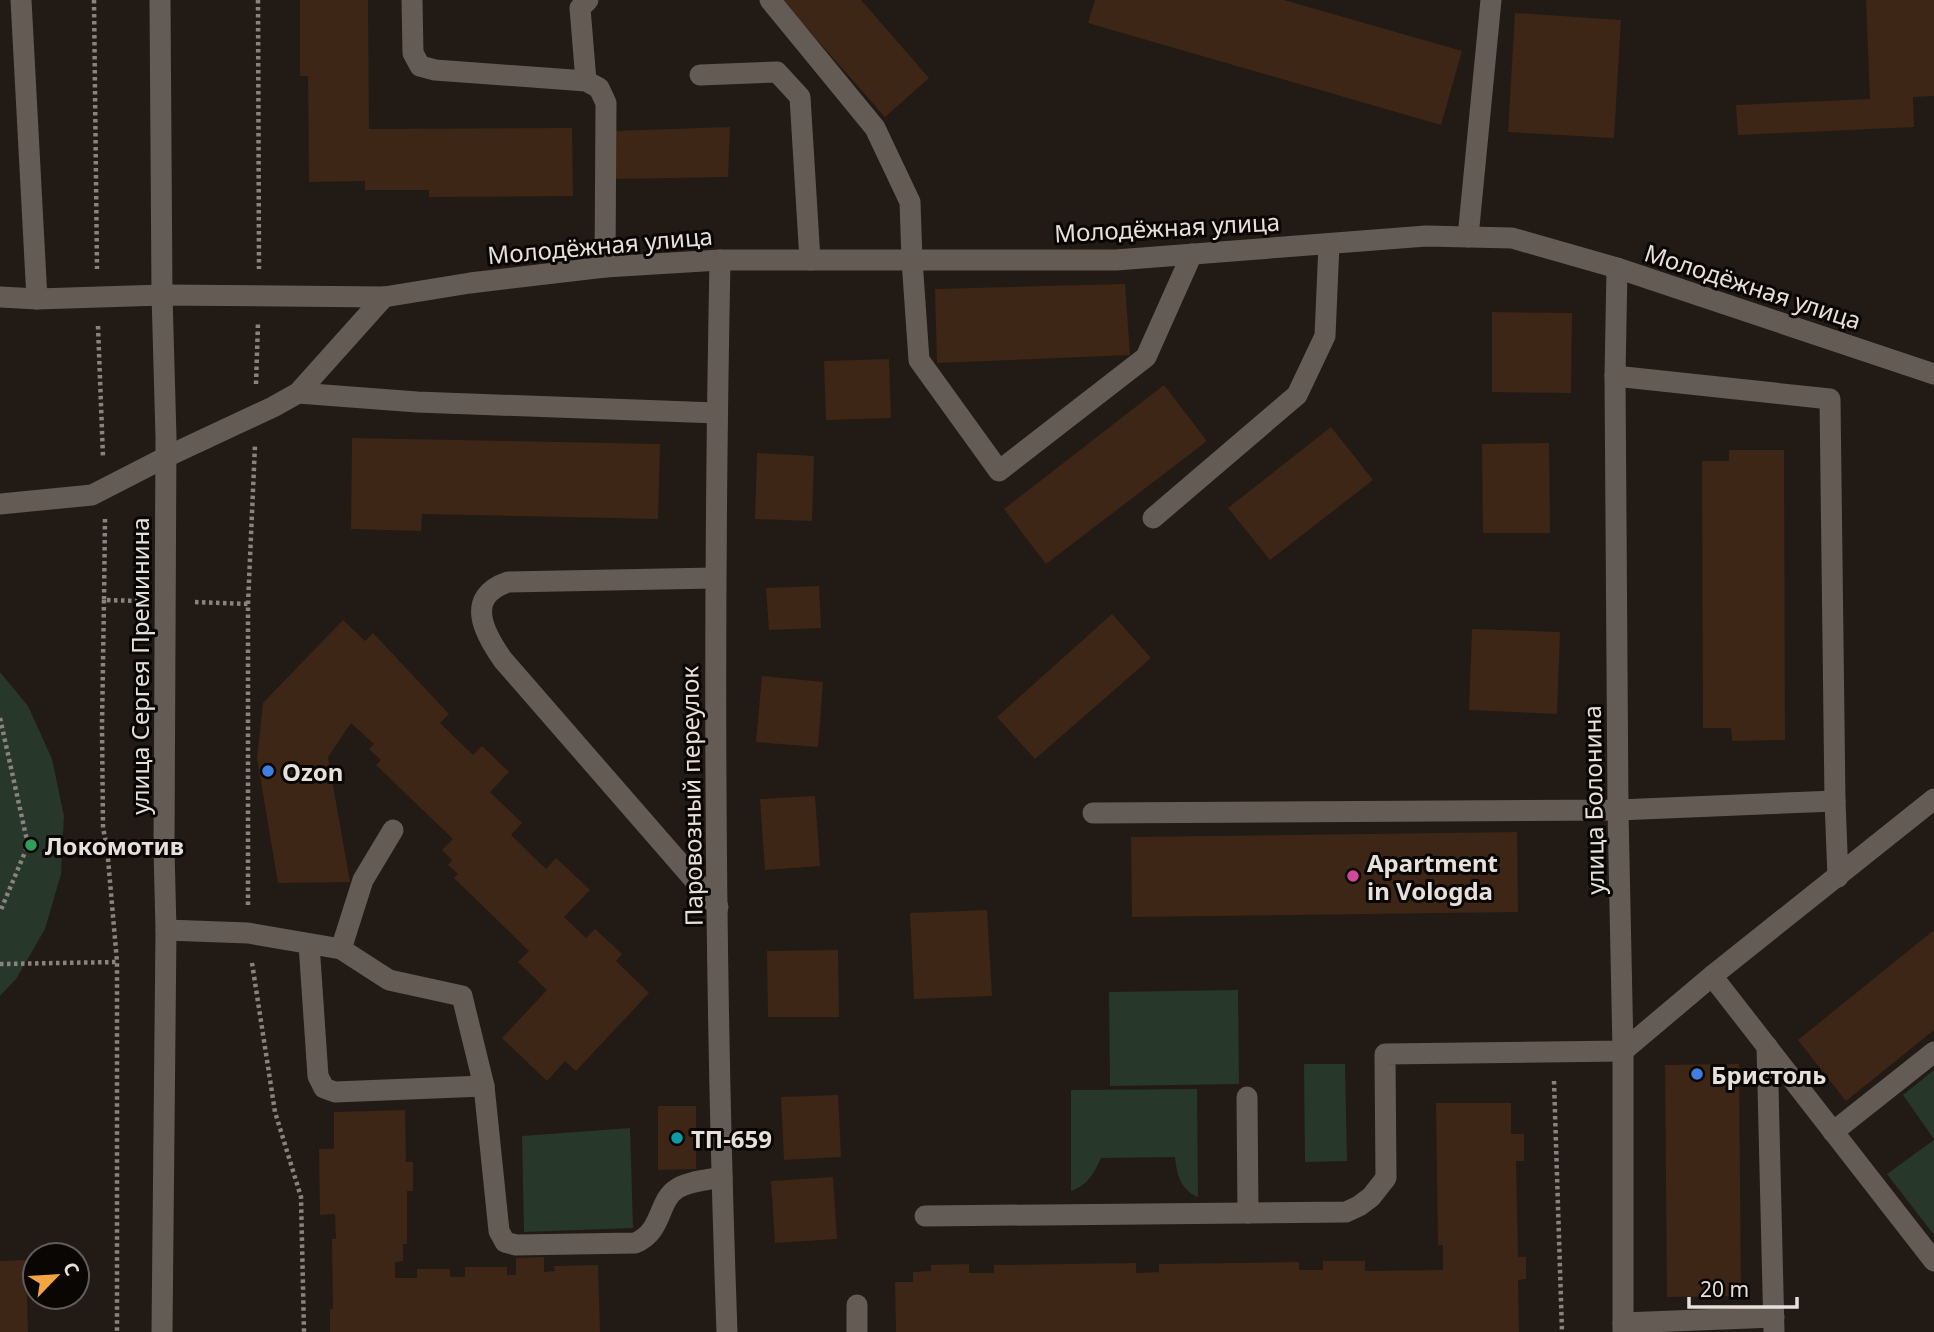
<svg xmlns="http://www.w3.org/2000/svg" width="1934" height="1332" font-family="'Noto Sans',sans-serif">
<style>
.green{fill:#27372a}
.building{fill:#3d2615}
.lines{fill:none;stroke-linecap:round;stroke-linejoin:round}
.path{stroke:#89837e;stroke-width:4.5;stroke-dasharray:3.5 3.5;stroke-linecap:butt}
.minor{stroke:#645b54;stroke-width:21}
.shop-dot{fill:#3f7fe0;stroke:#090604;stroke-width:2.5}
.leisure-dot{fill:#2e9e5b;stroke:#090604;stroke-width:2.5}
.hotel-dot{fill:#d1479c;stroke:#090604;stroke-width:2.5}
.culture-dot{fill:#0f9aa8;stroke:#090604;stroke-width:2.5}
.labels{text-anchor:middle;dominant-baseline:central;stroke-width:6;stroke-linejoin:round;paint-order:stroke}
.street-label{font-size:24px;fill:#e5e0dc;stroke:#090604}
.poi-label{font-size:24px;font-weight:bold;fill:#e5e0dc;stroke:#090604;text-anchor:start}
</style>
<rect width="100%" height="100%" fill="#221a15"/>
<g class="green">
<path d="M0,672l28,34 24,53 12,57 -3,58 -16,55 -29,50 -16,17z"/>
<path d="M1238,990l1,94 -129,2 -1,-94z"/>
<path d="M1304,1064h41l2,97 -42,1z"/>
<path d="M1934,1070v69l-31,-44z"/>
<path d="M1197,1089l1,108c-18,-8 -21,-22 -23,-40l-74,1c-7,15 -13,27 -30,33v-101z"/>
<path d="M630,1128l3,100 -109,4 -2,-96z"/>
<path d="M1934,1140v95l-47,-61z"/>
</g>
<g class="building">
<path d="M300,0h68l1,129 203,-1 1,68 -144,1v-7h-64v-9l-56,1 -1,-106h-8z"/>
<path d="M782,0h79l68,78 -44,39z"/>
<path d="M1095,0h189l178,51 -21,74 -353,-102z"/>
<path d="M1866,0h68v96l-21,1 1,30 -176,8 -2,-30 134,-6z"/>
<path d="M1515,13l106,7 -7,118 -106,-6z"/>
<path d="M730,127l-2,50 -116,2v-48z"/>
<path d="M1125,284l5,71 -193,8 -2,-74z"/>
<path d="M1492,312l80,1 -1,80 -79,-1z"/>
<path d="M889,359l2,59 -65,2 -2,-59z"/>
<path d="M1164,385l43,56 -161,123 -42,-55z"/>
<path d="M1331,427l42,53 -103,80 -42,-52z"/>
<path d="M352,438l308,6 -2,75 -236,-5 -1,17 -70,-2z"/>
<path d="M1549,443l1,90h-67l-1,-89z"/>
<path d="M1729,450h55l1,290 -53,1 -1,-13h-28l-1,-267h27z"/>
<path d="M757,453l57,3 -2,65 -57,-2z"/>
<path d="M819,586l2,42 -52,2 -3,-42z"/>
<path d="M1112,614l39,44 -116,101 -38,-42z"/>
<path d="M343,620l22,21 8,-8 76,81 -9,9 33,32 9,-9 27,26 -19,20 32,31 -11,12 35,34 10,-11 34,32 -26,27 22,21 9,-9 27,25 -6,7 33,32 -73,78 -11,-10 -18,20 -45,-43 45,-48 -29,-28 11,-11 -75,-73 4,-4 -10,-9 4,-5 -10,-10 11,-11 -77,-74 5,-5 -12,-11 5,-5 -23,-21 -23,34 22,125 -72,1 -21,-125 6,-55z"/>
<path d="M1472,629l88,3 -3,82 -88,-4z"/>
<path d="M762,676l61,6 -5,65 -62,-5z"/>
<path d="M815,796l5,70 -55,4 -5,-71z"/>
<path d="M1517,832l1,80 -386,5 -1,-80z"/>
<path d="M987,910l5,86 -78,3 -4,-86z"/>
<path d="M1934,930v100l-88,71 -48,-61z"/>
<path d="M838,950l1,67h-71l-1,-66z"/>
<path d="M1739,1064l2,232 -74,1 -2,-232z"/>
<path d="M838,1095l3,62 -57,3 -3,-63z"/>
<path d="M1436,1103h75v31h13v27h-8l2,96h8v22l-8,1 1,52h-623l-1,-50h18v-10l18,-1v-6l38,-1v9h25v-8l142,-2v10l23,-1v-8l140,-2v8h24v-9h42v10l78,-1v-25h-5z"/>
<path d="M658,1106h38v63l-38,1z"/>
<path d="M405,1110l1,52h7v29h-6v53h-4v17l-8,1v16h22v-9h33v8h15v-10h42v8h9v-17l28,-1v15l11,-1 -1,-5 44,-1 2,67h-270v-23h3l-1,-70h4l-1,-25 -15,1 -1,-66h15v-37z"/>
<path d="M833,1177l4,62 -62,4 -4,-62z"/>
<path d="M26,1260l2,72h-28v-71z"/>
</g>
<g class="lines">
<g class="path">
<path d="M94,0l3,269"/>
<path d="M258,0l1,269"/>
<path d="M98,326l5,131"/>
<path d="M256,384l2,-61"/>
<path d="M105,519l-1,81 33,1"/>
<path d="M104,600l-2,126 1,102 4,19 10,115v370"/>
<path d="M195,602l53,2"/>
<path d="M0,718l28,127 -28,67"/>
<path d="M248,905v-301l7,-159"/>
<path d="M252,963l23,149 26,85 3,135"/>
<path d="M0,964l117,-2"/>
<path d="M1554,1081l8,251"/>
</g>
<g class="minor">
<path d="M21,0l16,299"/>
<path d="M160,0l2,295 4,142 -2,412 2,81 -4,402"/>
<path d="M412,0l1,53 7,13 15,4 151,11 13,7 7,15 -1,164"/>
<path d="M770,0l105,128 35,74 2,58 7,100 80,111 147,-114 46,-103"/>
<path d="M700,75l77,-3 23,25 10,163"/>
<path d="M586,81l-6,-73 8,-8"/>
<path d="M1468,237l23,-237"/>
<path d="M720,260c-7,357 -6,715 7,1072"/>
<path d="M1617,268l-2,108 3,434 5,241v281"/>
<path d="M0,297l37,2 125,-4 222,2 86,-14 135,-16 115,-7h396l310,-24 86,2 105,30 317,106"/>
<path d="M1615,376l215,23 5,402 3,76"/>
<path d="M298,393l119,9 300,11"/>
<path d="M0,504l92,-9 74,-38 107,-50 25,-14 86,-96"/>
<path d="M1153,518l144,-123 28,-59 4,-92"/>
<path d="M715,578l-207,4c-44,15 -24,51 -5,78l215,247"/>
<path d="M1093,813l525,-3 217,-9"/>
<path d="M166,930l82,3 93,16 48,31 73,16 22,90 15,145 6,11 11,3 119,-2c29,-12 22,-43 43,-55 12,-7 30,-8 44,-11"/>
<path d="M309,944l9,132 6,12 11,4 149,-6"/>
<path d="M341,949l22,-69 30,-50"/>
<path d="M1712,976l222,285"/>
<path d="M1767,1046l7,286"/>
<path d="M1247,1097l1,116"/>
<path d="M1833,1132l101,-80"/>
<path d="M925,1216l421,-4 13,-6 12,-9 15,-19 -1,-124 238,-3 89,-75 222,-177"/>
<path d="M857,1305v27"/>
<path d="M1623,1323l151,-6"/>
</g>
</g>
<g class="shop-dot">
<circle cx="268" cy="771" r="7"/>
<circle cx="1697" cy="1074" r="7"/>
</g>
<circle class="leisure-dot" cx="31" cy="845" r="7"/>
<circle class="hotel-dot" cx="1353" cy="876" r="7"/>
<circle class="culture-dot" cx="677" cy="1138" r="7"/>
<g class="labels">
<g class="street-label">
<text transform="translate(1167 227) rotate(-3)">Молодёжная улица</text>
<text transform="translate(600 245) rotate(-5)">Молодёжная улица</text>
<text transform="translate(1753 286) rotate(18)">Молодёжная улица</text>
<text transform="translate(139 666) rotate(-90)">улица Сергея Преминина</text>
<text transform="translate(691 796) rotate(-91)">Паровозный переулок</text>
<text transform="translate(1593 800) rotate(-91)">улица Болонина</text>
</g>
<g class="poi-label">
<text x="282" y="771">Ozon</text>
<text x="45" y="845">Локомотив</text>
<text x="1367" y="862">Apartment<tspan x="1367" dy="28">in Vologda</tspan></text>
<text x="1711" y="1074">Бристоль</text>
<text x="691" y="1138">ТП-659</text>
</g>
</g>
<g transform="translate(56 1276) rotate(65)"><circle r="33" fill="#090604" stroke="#615d5a" stroke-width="2"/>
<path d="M0-5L12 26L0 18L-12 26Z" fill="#f2a541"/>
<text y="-10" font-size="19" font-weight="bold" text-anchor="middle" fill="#e5e0dc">С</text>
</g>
<path d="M1689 1297v10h108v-10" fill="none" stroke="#e5e0dc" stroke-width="3.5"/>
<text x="1700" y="1297" font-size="21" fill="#e5e0dc" stroke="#090604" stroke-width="5" paint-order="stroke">20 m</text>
</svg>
